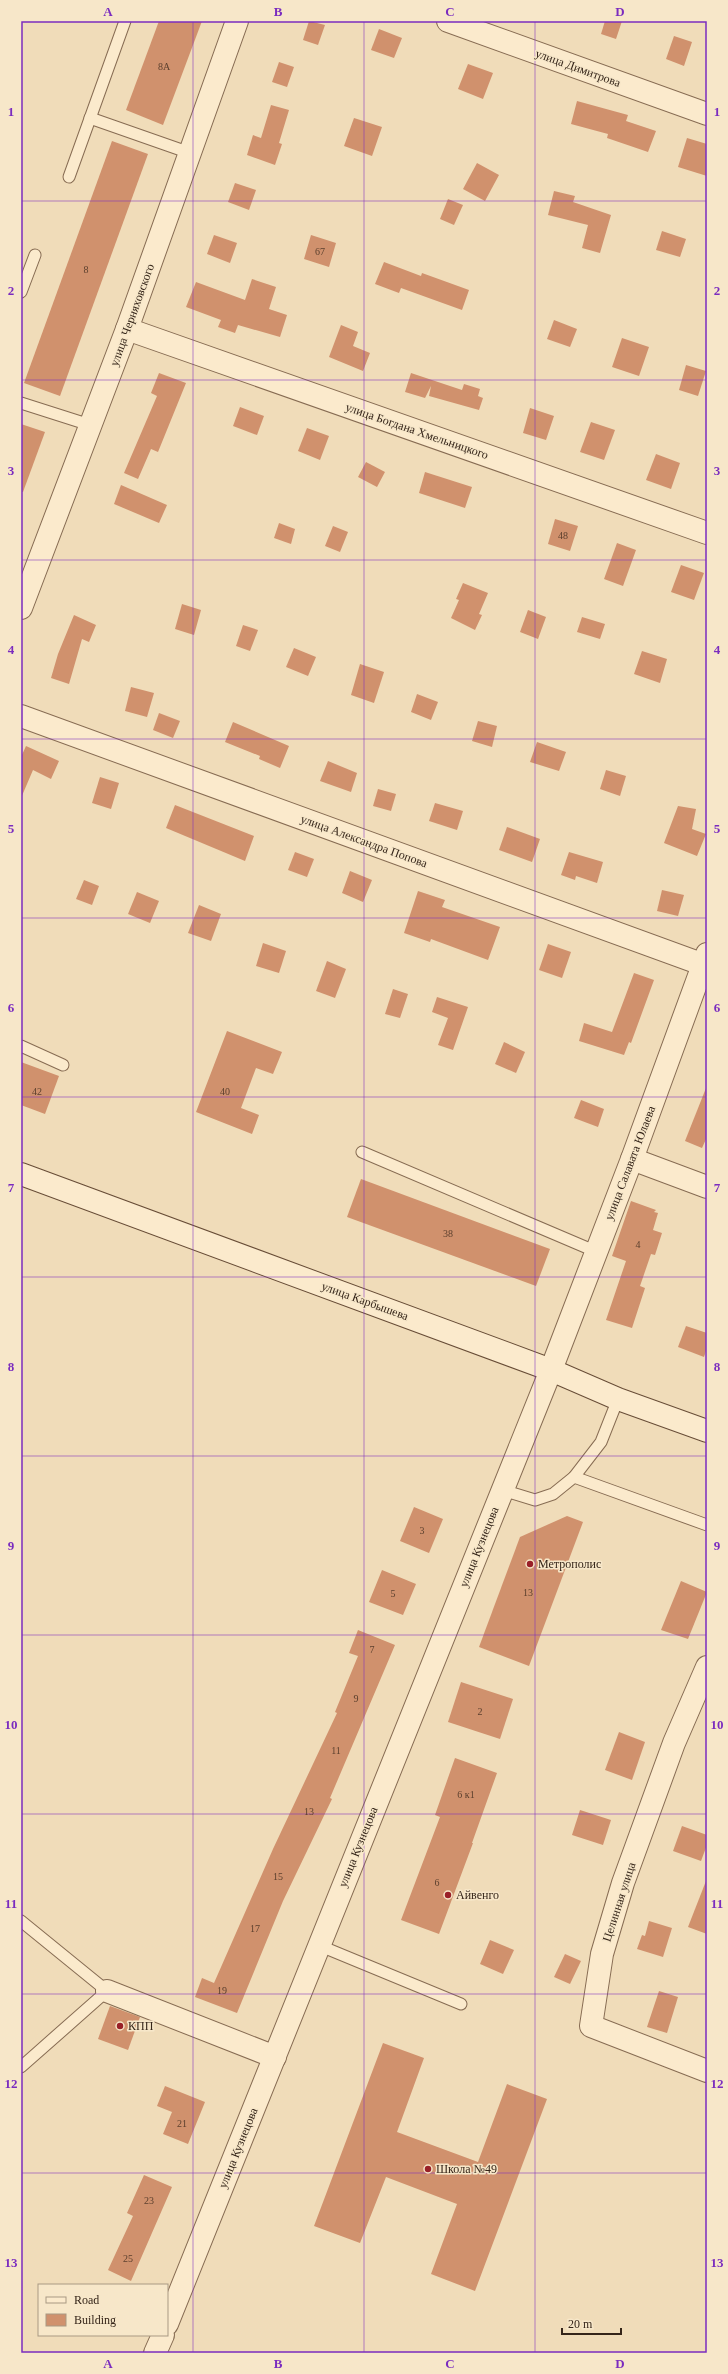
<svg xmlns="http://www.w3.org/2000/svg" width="728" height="2374" font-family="Georgia,serif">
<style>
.building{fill:#d0916d}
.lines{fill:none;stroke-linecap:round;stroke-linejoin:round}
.service-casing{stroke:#876c53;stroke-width:13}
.minor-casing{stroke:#876c53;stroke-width:24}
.tertiary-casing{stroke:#876c53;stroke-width:24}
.secondary-casing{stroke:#684d37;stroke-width:24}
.service{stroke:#fbeacc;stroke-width:11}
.minor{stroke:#fbeacc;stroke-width:22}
.tertiary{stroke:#fbeacc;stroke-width:22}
.secondary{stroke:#fbeacc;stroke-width:22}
.grid{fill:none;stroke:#7b2cbf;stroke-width:1;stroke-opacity:0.55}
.poi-dot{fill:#992028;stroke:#f7e7c9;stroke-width:1.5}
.labels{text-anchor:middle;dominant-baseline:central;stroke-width:3;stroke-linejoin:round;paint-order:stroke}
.number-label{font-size:10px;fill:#5c402e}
.street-label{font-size:12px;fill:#352519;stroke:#f7e7c9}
.poi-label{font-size:12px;fill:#352519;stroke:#f7e7c9;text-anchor:start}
.neatline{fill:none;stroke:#7b2cbf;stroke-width:1.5}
.grid-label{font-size:13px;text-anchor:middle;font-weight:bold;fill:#7b2cbf}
</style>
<rect width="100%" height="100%" fill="#f0dcb9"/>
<g class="building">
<path d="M159,21h43l-39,104 -37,-15z"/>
<path d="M309,21l16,4 -7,20 -15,-5z"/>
<path d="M605,21h17l-6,18 -15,-5z"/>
<path d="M379,29l23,9 -8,20 -23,-8z"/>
<path d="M674,36l18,6 -8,24 -18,-7z"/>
<path d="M279,62l15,5 -7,20 -15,-5z"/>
<path d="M468,64l25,9 -10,26 -25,-10z"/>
<path d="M577,101l51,14 -2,6 30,10 -8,21 -41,-14 1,-4 -37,-10z"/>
<path d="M271,105l18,5 -10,33 3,1 -7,21 -28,-10 6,-20 8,3z"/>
<path d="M354,118l28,9 -10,29 -28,-10z"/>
<path d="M687,138l20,6v32l-29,-9z"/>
<path d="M112,141l36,13 -88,242 -36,-13z"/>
<path d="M477,163l22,12 -14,26 -22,-12z"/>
<path d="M235,183l21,7 -7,20 -21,-8z"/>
<path d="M554,191l21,5 -2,6 38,13 -11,38 -18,-5 6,-23 -40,-10z"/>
<path d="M448,199l15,6 -9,20 -14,-6z"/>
<path d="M662,231l24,8 -6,18 -24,-7z"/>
<path d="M214,235l23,8 -7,20 -23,-9z"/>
<path d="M311,235l25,8 -7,24 -25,-8z"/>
<path d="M384,262l37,14 1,-3 47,17 -7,20 -61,-22 -2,5 -24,-9z"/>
<path d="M252,279l24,8 -7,22 18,6 -7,22 -42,-12 -3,8 -17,-6 3,-7 -35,-13 10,-25 49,18z"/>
<path d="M554,320l23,9 -7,18 -23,-8z"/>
<path d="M341,325l17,7 -5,14 17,7 -7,18 -34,-14z"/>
<path d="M622,338l27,9 -10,29 -27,-9z"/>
<path d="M686,365l20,6 -8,25 -19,-6z"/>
<path d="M159,373l27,10 -28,69 -7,-3 -13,30 -14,-6 33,-77 -6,-3z"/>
<path d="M411,373l51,17 2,-6 16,5 -2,7 5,2 -4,12 -50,-14 2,-10 -6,12 -20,-6z"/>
<path d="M240,407l24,9 -7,19 -24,-9z"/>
<path d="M530,408l24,8 -8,24 -23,-7z"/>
<path d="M591,422l24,8 -11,30 -24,-8z"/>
<path d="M21,424l24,8 -22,60h-2z"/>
<path d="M307,428l22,8 -9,24 -22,-9z"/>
<path d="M656,454l24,9 -9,26 -25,-9z"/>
<path d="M366,462l19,10 -8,15 -19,-10z"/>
<path d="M425,472l47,15 -7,21 -46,-15z"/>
<path d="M121,485l46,20 -8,18 -45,-19z"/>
<path d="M555,519l23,7 -8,25 -22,-7z"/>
<path d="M279,523l16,6 -4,15 -17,-6z"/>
<path d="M333,526l15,6 -8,20 -15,-6z"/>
<path d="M617,543l19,7 -13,36 -19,-7z"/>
<path d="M681,565l23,8 -10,27 -23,-8z"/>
<path d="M463,583l25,10 -9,21 3,1 -7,15 -24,-12 8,-18 -3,-1z"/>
<path d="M182,604l19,6 -7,25 -19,-6z"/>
<path d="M528,610l18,7 -8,22 -18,-7z"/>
<path d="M74,615l22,10 -7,17 -7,-3 -13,45 -18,-6 7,-24z"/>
<path d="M582,617l23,7 -5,15 -23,-7z"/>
<path d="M243,625l15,5 -8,21 -14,-5z"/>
<path d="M294,648l22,9 -8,19 -22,-9z"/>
<path d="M642,651l25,8 -7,24 -26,-9z"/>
<path d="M360,664l24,8 -10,31 -23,-8z"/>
<path d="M131,687l23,6 -7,24 -22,-6z"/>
<path d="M417,694l21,8 -7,18 -20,-8z"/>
<path d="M159,713l21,8 -7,17 -20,-8z"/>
<path d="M478,721l19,5 -5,21 -20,-6z"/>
<path d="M233,722l56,24 -9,22 -21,-9 1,-3 -35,-14z"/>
<path d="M537,742l29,10 -7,19 -29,-9z"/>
<path d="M26,746l33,15 -8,18 -18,-9 -12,28v-41z"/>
<path d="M328,761l29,12 -6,19 -31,-11z"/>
<path d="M606,770l20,6 -6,20 -20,-7z"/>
<path d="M100,777l19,6 -8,26 -19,-6z"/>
<path d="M378,789l18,5 -5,17 -18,-5z"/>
<path d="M435,803l28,8 -6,19 -28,-9z"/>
<path d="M175,805l79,31 -9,25 -79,-33z"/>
<path d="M678,806l18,3 -4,20 14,5 -9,22 -33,-13z"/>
<path d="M507,827l33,12 -8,23 -33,-12z"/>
<path d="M295,852l19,7 -7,18 -19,-7z"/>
<path d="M569,852l34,10 -6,21 -21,-7 -1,4 -14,-5z"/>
<path d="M350,871l22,9 -9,22 -21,-9z"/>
<path d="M84,880l15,6 -7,19 -16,-6z"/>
<path d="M662,890l22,5 -6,21 -21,-5z"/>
<path d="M418,891l27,9 -3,7 58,20 -12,33 -57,-21 -1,3 -26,-9z"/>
<path d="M137,892l22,9 -9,22 -22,-9z"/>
<path d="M199,905l22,9 -10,27 -23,-8z"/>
<path d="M263,943l23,8 -7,22 -23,-7z"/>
<path d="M548,944l23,8 -9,26 -23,-8z"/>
<path d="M327,961l19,8 -11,29 -19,-7z"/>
<path d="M634,973l20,7 -23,63 -2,-1 -5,13 -45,-14 5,-18 28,9z"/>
<path d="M393,989l15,5 -8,24 -15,-4z"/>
<path d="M437,997l31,10 -15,43 -15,-5 10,-27 -16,-6z"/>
<path d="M227,1031l55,21 -9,22 -17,-6 -15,40 18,7 -7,19 -56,-22z"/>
<path d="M504,1042l21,10 -9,21 -21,-9z"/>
<path d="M21,1062l38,14 -14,38 -24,-9z"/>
<path d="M706,1088l1,49 -5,11 -17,-7z"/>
<path d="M581,1100l23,9 -6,18 -24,-9z"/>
<path d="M361,1179l189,70 -14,37 -189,-69z"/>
<path d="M631,1201l25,9 -2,2 4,1 -5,17 9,3 -7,22 -4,-1 -11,32 5,2 -13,40 -26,-8 20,-59 -14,-5z"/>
<path d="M686,1326l21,7v15l-3,9 -26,-10z"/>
<path d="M414,1507l29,12 -14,34 -29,-12z"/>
<path d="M567,1516l16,6 -54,144 -50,-19 41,-110z"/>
<path d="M382,1570l34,14 -13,31 -34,-13z"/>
<path d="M681,1581l26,11 -19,47 -27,-9z"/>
<path d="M358,1630l37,15 -65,153 2,1 -49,102 -46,112 -42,-16 7,-19 12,5 59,-134 64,-136 -2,-1 23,-56 -9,-3z"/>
<path d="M461,1682l52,17 -13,40 -52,-17z"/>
<path d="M619,1732l26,10 -13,38 -27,-10z"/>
<path d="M455,1758l42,15 -25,70h1l-34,91 -38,-14 39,-103 -5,-2z"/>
<path d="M580,1810l31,10 -8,25 -31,-10z"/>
<path d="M682,1826l25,9v10l-6,16 -28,-10z"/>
<path d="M706,1881l1,1v52l-19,-7z"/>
<path d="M649,1921l23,7 -9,29 -26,-8 5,-14 3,1z"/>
<path d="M490,1940l24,10 -11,24 -23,-10z"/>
<path d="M565,1954l16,7 -11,23 -16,-7z"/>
<path d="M659,1991l19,6 -11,36 -20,-6z"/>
<path d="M110,2006l30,11 -12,33 -30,-11z"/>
<path d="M383,2043l41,15 -27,74 81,30 29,-78 40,15 -72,192 -44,-17 26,-70 -71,-27 -26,66 -46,-17z"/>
<path d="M165,2086l40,16 -17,42 -25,-10 9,-22 -15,-6z"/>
<path d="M144,2175l28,12 -41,94 -23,-11 25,-54 -6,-3z"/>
</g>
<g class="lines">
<defs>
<g id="service">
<path d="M90,118l100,35"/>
<path d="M69,177l56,-156"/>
<path d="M21,292l14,-37"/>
<path d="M21,403l69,22"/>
<path d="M21,1046l42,19"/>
<path d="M362,1152l235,100"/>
<path d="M574,1477l133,48"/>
<path d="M502,1490l33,10 18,-6 21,-17 27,-35 17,-43"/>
<path d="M21,1921l86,70 -86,76"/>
<path d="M318,1945l143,59"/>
</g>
<g id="minor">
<path d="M448,21l259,93"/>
<path d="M127,329l580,204"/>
<path d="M21,716l686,250"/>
<path d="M632,1159l75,28"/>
<path d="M707,1667l-33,76 -51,140 -21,71 -11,72 116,45"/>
<path d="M107,1991l168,66"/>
</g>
<g id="tertiary">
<path d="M21,608l106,-279 110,-308"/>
<path d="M167,2324l384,-954 81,-211 75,-205"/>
<path d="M155,2353l8,-18"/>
</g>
<path id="secondary" d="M21,1174l530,196 67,29 89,32"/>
</defs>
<use href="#service" class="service-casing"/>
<use href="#minor" class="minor-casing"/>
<use href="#tertiary" class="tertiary-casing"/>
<use href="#secondary" class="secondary-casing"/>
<use href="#service" class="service"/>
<use href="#minor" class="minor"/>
<use href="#tertiary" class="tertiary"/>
<use href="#secondary" class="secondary"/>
</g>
<path class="grid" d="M193,21v2332M364,21v2332M535,21v2332M21,201h686M21,380h686M21,560h686M21,739h686M21,918h686M21,1097h686M21,1277h686M21,1456h686M21,1635h686M21,1814h686M21,1994h686M21,2173h686"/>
<g class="poi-dot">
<circle cx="530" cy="1564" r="4"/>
<circle cx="448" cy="1895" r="4"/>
<circle cx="120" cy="2026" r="4"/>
<circle cx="428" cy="2169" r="4"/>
</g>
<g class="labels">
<g class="number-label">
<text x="164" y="66">8А</text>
<text x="320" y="251">67</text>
<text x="86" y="269">8</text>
<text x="563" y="535">48</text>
<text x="37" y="1091">42</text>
<text x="225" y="1091">40</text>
<text x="448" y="1233">38</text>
<text x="638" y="1244">4</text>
<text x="422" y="1530">3</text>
<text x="528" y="1592">13</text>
<text x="393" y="1593">5</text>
<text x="372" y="1649">7</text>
<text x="356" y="1698">9</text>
<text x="480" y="1711">2</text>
<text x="336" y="1750">11</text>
<text x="466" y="1794">6 к1</text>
<text x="309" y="1811">13</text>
<text x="278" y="1876">15</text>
<text x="437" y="1882">6</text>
<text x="255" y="1928">17</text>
<text x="222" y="1990">19</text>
<text x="182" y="2123">21</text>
<text x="149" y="2200">23</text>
<text x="128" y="2258">25</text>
</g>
<g class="street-label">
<text transform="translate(578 68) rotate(20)">улица Димитрова</text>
<text transform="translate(132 315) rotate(-70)">улица Черняховского</text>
<text transform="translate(417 431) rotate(19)">улица Богдана Хмельницкого</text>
<text transform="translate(364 841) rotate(20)">улица Александра Попова</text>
<text transform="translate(630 1163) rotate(-69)">улица Салавата Юлаева</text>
<text transform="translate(365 1301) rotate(20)">улица Карбышева</text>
<text transform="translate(479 1547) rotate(-68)">улица Кузнецова</text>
<text transform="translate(358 1847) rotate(-68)">улица Кузнецова</text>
<text transform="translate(619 1902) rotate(-72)">Целинная улица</text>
<text transform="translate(238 2148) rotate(-68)">улица Кузнецова</text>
</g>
<g class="poi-label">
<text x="538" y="1564">Метрополис</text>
<text x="456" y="1895">Айвенго</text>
<text x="128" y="2026">КПП</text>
<text x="436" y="2169">Школа №49</text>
</g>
</g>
<rect width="728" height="2374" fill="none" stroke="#f7e7c9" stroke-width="44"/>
<rect x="38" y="2284" width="130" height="52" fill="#f7e7c9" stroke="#a99983"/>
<rect x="46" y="2297" width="20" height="6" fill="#fbeacc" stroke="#a99983"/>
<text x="74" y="2304" font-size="12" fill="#352519">Road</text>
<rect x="46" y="2314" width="20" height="12" fill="#d0916d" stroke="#a99983"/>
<text x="74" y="2324" font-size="12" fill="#352519">Building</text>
<path d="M562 2328v6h59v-6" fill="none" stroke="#352519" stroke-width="2"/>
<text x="568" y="2328" font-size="12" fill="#352519" stroke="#f7e7c9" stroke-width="3" paint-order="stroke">20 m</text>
<rect x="22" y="22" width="684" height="2330" class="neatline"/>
<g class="grid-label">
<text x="108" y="16">A</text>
<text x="278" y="16">B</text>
<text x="450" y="16">C</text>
<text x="620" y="16">D</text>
<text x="11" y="116">1</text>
<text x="717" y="116">1</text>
<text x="11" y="295">2</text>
<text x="717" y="295">2</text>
<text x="11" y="475">3</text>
<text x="717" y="475">3</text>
<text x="11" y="654">4</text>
<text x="717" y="654">4</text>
<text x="11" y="833">5</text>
<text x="717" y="833">5</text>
<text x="11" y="1012">6</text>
<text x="717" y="1012">6</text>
<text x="11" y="1192">7</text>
<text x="717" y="1192">7</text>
<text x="11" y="1371">8</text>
<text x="717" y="1371">8</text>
<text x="11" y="1550">9</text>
<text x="717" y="1550">9</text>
<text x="11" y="1729">10</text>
<text x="717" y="1729">10</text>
<text x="11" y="1908">11</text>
<text x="717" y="1908">11</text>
<text x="11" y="2088">12</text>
<text x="717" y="2088">12</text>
<text x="11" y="2267">13</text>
<text x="717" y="2267">13</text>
<text x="108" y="2368">A</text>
<text x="278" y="2368">B</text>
<text x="450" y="2368">C</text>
<text x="620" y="2368">D</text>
</g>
</svg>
